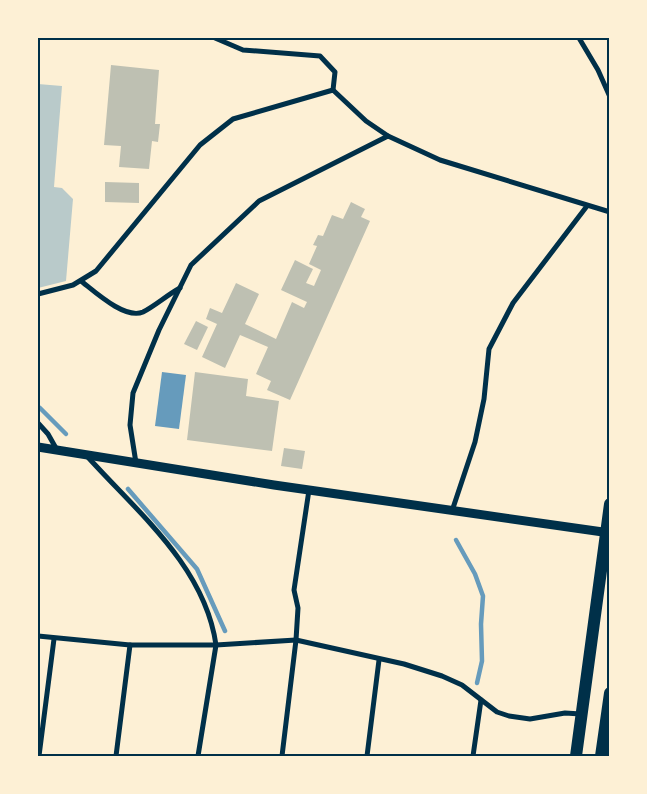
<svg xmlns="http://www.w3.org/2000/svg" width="647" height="794" font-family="Cabin,sans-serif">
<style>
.green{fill:#b9caca}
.water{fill:#669bbc}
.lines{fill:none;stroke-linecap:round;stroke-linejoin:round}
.stream{stroke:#669bbc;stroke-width:4.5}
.building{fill:#bec0b2}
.minor{stroke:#003049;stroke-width:5}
.tertiary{stroke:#003049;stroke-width:9}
.trunk{stroke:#003049;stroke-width:12}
.neatline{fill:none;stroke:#003049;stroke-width:2}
</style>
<rect width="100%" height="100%" fill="#fdf0d5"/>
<path class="green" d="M38,84l24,2 -8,101 8,1 11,11 -7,82 -28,7z"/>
<path class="water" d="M162,372l24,3 -7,54 -24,-3z"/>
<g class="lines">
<g class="stream">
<path d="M40,408l26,26"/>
<path d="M128,489l69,80 28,62"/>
<path d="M456,540l19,34 8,22 -2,28 1,37 -5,22"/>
</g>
</g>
<g class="building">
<path d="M111,65l48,5 -4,54h5l-2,18 -6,-1 -3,28 -30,-2 2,-21 -17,-1z"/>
<path d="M105,182l34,1v20l-34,-1z"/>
<path d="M351,202l14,7 -4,8 9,4 -80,179 -23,-10 4,-9 -15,-7 12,-27 -28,-12 -15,33 -23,-11 15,-33 -11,-5 4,-11 12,5 14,-30 23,11 -14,30 31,15 16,-37 12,6 3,-6 -26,-12 14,-30 18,9 -7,14 8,3 7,-16 -12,-6 8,-18 -4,-1 5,-10 5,1 9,-21 11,4z"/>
<path d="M196,321l12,6 -11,23 -13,-6z"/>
<path d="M195,372l53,7 -2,17 33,5 -7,50 -85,-11z"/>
<path d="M284,448l21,3 -3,18 -21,-3z"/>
</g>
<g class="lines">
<g class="minor">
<path d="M215,38l28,12 77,6 15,16 -2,18"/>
<path d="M579,38l19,32 12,27"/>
<path d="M81,281c13,10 44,39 62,31 12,-6 24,-17 37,-24"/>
<path d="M38,294l35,-9 23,-14 104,-126 33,-26 100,-29 33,31 22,15"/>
<path d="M38,423l10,11 9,16"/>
<path d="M86,455c50,56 119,111 130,190l80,-5 108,24 38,12 20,9 35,27 12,4 21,3 35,-6 16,1"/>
<path d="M136,463l-6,-38 3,-32 26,-63 32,-65 68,-64 129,-65 52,24 170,52"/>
<path d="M452,511l23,-69 9,-43 5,-50 24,-46 74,-97"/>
<path d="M38,636l92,9h86l-18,111"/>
<path d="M39,756l15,-117"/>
<path d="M116,756l14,-111"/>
<path d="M282,756l14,-116 2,-32 -4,-18 15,-100"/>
<path d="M367,756l12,-96"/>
<path d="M473,756l8,-56"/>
</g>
<path class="tertiary" d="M38,447l236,38 336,48"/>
<g class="trunk">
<path d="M576,756l34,-252"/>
<path d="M601,756l9,-63"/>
</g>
</g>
<rect width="647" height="794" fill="none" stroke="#fdf0d5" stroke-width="78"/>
<rect x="39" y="39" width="569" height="716" class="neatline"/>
</svg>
